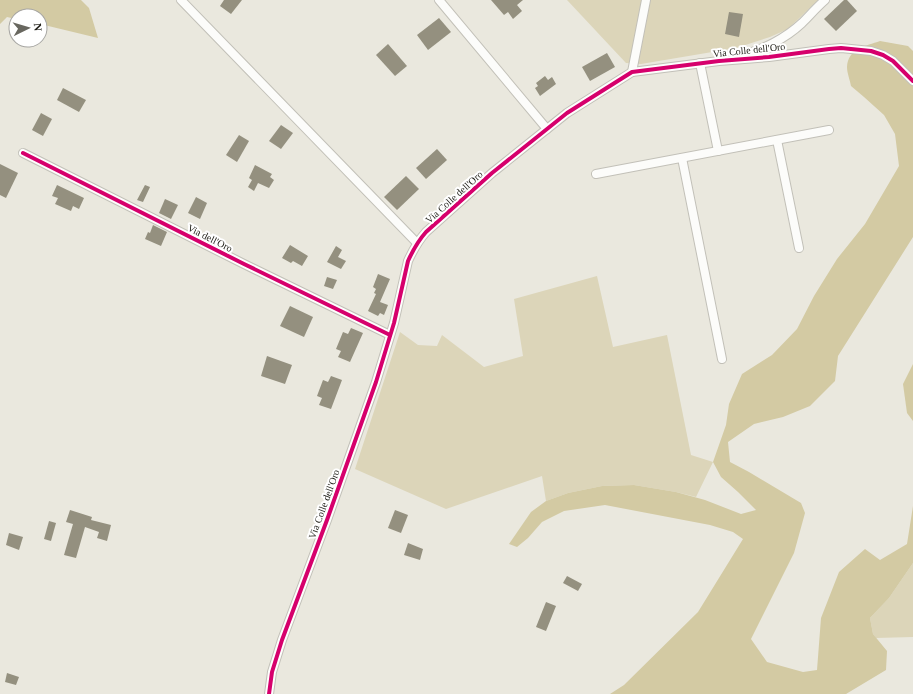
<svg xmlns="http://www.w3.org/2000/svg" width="913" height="694" font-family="Georgia,serif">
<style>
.green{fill:#dcd5b9}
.forest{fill:#d3caa3}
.building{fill:#94907f}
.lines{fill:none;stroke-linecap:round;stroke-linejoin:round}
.street-casing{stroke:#c2c0b8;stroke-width:10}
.street{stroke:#fcfcfa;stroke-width:8}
.cycleway-casing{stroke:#fff;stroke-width:6}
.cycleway{stroke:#d6006c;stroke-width:4}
.labels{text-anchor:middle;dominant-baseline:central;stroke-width:4;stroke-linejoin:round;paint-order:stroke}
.street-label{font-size:10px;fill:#22211a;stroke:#fff}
</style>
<rect width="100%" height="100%" fill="#eae8de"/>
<g class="green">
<path d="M567,0h251l-30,29 -18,8 -34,11 -95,16 -15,-1z"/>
<path d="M597,276l16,71 54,-12 24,120 22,7 -17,35 -20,-5 -42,-7 -32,1 -34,7 -22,8 -4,-25 -96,33 -91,-40 45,-137 18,13 19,1 5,-11 42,32 39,-11 -9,-57z"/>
<path d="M913,563v74l-37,1 -3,-4 -3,-16 19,-20z"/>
</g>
<g class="forest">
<path d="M0,0h81l8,8 9,30 -58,-14v-8h-24v3l-9,-2 -7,7z"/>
<path d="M880,41l28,5 5,5v186l-75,119 -3,25 -25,25 -27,11 -29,7 -26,18 2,20 19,10 52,31 4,10 -11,40 -43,86 16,23 36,10 14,-2 4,-52 18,-46 26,-23 15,11 27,-16 6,-38v57l-24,35 -19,20 3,16 14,17 -1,19 -40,24h-236l14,-9 74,-73 45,-73 -10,-7 -23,-7 -105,-20 -41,6 -22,11 -14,16 -11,9 -8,-3 22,-32 15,-11 22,-8 34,-7 32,-1 42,7 29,8 36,14 15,-4 -18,-18 -17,-15 -8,-15 13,-37 3,-21 13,-30 30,-19 25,-26 17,-33 23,-37 28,-35 34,-58 -4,-32 -11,-19 -20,-18 -13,-11c-1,-6 -4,-13 -4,-19 1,-19 19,-21 33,-26z"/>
<path d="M913,364v57l-6,-8 -4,-29z"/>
</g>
<g class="building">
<path d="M224,0h18l-11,14 -11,-8z"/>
<path d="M491,0h32l-6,5 5,6 -9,8 -5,-7 -4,3z"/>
<path d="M844,0h3l10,11 -21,20 -12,-12z"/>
<path d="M729,12l14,2 -4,23 -14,-3z"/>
<path d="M439,18l12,14 -23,18 -11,-15z"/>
<path d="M388,44l19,22 -12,10 -19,-21z"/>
<path d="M607,53l8,14 -25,14 -8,-14z"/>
<path d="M545,76l3,4 4,-3 4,7 -16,12 -5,-8 3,-2 -2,-3z"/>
<path d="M63,88l23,12 -7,12 -22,-12z"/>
<path d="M41,113l11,6 -9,17 -11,-6z"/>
<path d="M281,125l12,8 -12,16 -12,-8z"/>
<path d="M239,135l10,6 -12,21 -11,-7z"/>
<path d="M437,149l10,11 -21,19 -10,-11z"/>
<path d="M0,164l18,9 -12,25 -6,-3z"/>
<path d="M255,165l17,9 -2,3 4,3 -5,8 -11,-5 -4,8 -6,-4 4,-7 -3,-2z"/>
<path d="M406,176l13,13 -22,21 -13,-13z"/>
<path d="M57,185l27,13 -5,11 -6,-3 -2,5 -16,-7 3,-6 -6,-2z"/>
<path d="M145,185l5,2 -7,15 -6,-2z"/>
<path d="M196,197l11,6 -7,16 -12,-6z"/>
<path d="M165,199l13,6 -7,14 -12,-6z"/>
<path d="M153,225l14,7 -6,14 -16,-7 3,-7 2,1z"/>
<path d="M290,245l18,11 -6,10 -9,-5 -2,2 -9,-5z"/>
<path d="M336,246l6,4 -4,7 8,4 -5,8 -14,-7z"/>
<path d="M378,274l12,5 -10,23 8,3 -4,10 -4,-2 -2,3 -10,-5 8,-17 -2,-1 2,-4 -3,-2z"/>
<path d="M327,277l10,3 -4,9 -9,-3z"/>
<path d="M290,306l23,11 -9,20 -24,-11z"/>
<path d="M351,328l12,5 -13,29 -12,-5 3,-6 -5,-2 7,-17 5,2z"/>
<path d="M267,356l25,9 -7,19 -24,-8z"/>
<path d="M331,376l11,4 -11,29 -12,-4 3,-7 -5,-2 6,-16 5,2z"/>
<path d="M70,510l22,7 -1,3 20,5 -4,16 -10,-3 2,-6 -14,-5 -9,31 -12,-3 9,-31 -7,-2z"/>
<path d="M395,510l13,5 -7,18 -13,-5z"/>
<path d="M49,521l7,2 -5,18 -7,-2z"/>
<path d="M9,533l14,4 -4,13 -13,-5z"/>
<path d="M408,543l15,6 -3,11 -16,-5z"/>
<path d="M567,576l15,8 -4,7 -15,-8z"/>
<path d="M546,602l10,4 -10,25 -10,-4z"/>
<path d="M7,673l12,4 -3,8 -11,-3z"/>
</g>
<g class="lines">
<defs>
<g id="street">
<path d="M181,0l236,243"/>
<path d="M439,0l108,129"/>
<path d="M741,55c22,-5 45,-17 61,-32 8,-8 15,-16 23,-23"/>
<path d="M700,63l18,88"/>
<path d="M632,72l14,-72"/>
<path d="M777,140l22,108"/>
<path d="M23,153l221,111 146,71"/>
<path d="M682,158l40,201"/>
<path d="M596,174l233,-44"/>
<path d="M269,694l3,-22 10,-32 45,-120 49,-138 18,-59 14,-62c5,-11 10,-20 18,-29l66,-59 75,-60 65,-41 87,-11 50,-4 60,-8 12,-1 30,3 12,4 10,6 20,20"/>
</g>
</defs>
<use href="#street" class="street-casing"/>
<use href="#street" class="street"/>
<defs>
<g id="cycleway">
<path d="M23,153l221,111 146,71"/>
<path d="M269,694l3,-22 10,-32 45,-120 49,-138 18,-59 14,-62c5,-11 10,-20 18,-29l66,-59 75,-60 65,-41 87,-11 50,-4 60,-8 12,-1 30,3 12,4 10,6 20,20"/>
</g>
</defs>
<use href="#cycleway" class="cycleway-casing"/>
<use href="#cycleway" class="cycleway"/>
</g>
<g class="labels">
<g class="street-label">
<text transform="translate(749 50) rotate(-6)">Via Colle dell'Oro</text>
<text transform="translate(454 197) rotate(-42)">Via Colle dell'Oro</text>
<text transform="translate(210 238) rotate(27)">Via dell'Oro</text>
<text transform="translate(324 504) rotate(-70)">Via Colle dell'Oro</text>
</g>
</g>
<g transform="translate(28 28) rotate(85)"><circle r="19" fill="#ffffff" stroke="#a7a6a3"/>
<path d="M0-3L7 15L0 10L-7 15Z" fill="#68675f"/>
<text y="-6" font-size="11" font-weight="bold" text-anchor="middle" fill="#22211a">N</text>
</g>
</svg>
